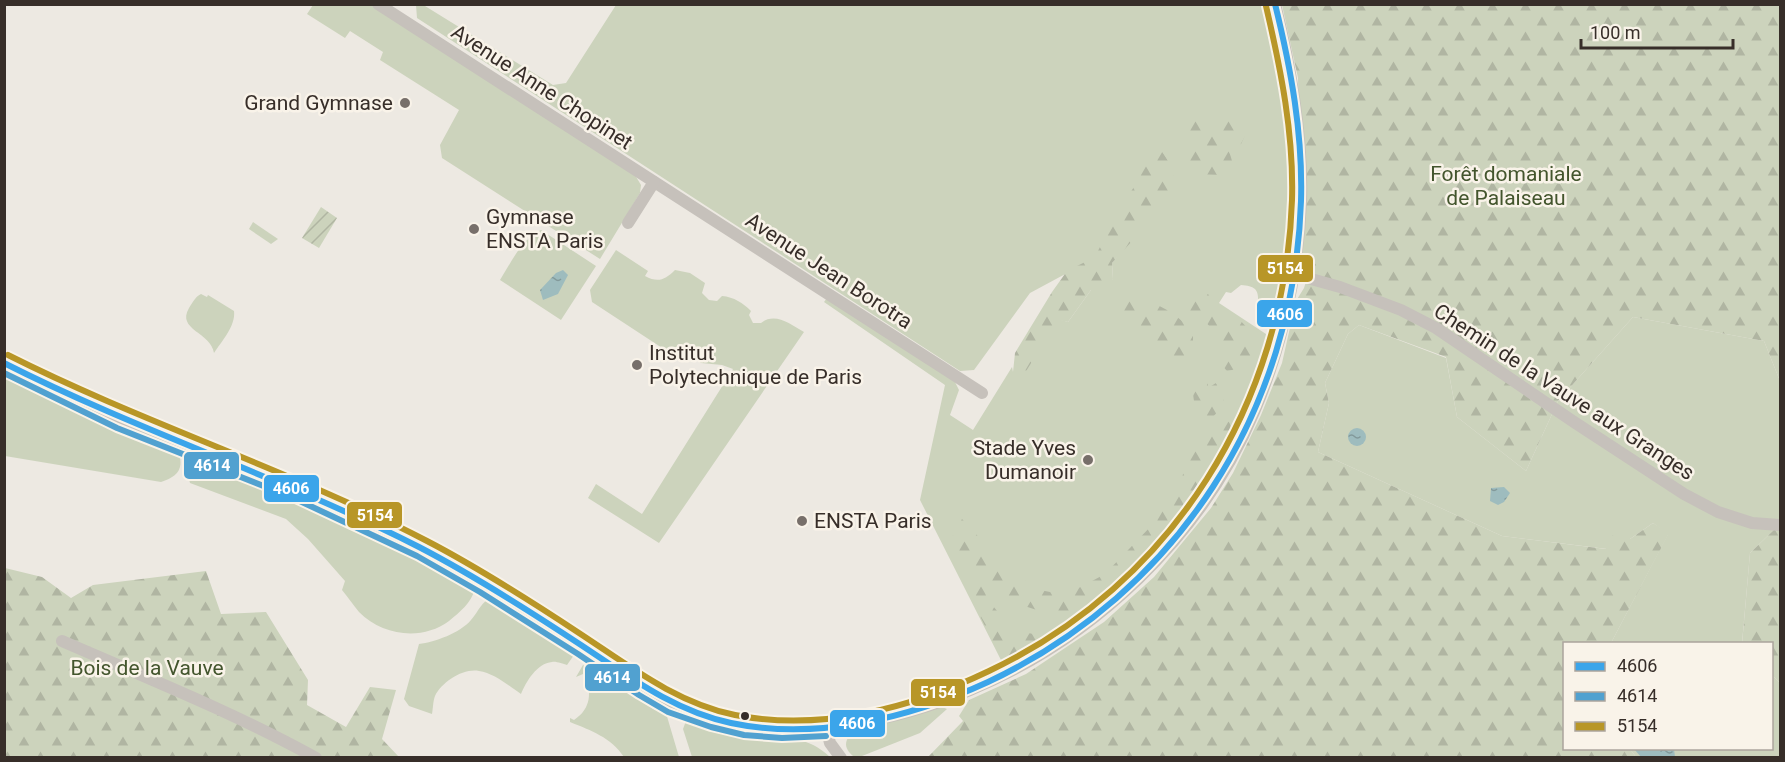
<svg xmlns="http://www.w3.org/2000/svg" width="1785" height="762" font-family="Roboto,sans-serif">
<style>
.grass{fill:#ccd3bc}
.forest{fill:url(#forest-firs)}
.garden{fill:url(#garden-furrows)}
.water{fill:url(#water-ripples)}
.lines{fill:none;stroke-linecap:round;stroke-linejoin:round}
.minor{stroke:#c6c1bb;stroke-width:12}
.bus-1-casing{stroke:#f9f3e9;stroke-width:10}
.bus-2-casing{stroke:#f9f3e9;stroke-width:10}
.bus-3-casing{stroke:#f9f3e9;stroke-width:10}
.bus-1{stroke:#3ba5ea;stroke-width:6}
.bus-2{stroke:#51a1d0;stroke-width:6}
.bus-3{stroke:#b89627;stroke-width:6}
.poi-dot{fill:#776f6a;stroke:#f9f3e9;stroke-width:2}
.bus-dot{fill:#372e29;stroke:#f9f3e9;stroke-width:2}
.labels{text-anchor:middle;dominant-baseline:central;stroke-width:5;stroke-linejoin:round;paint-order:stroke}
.street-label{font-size:21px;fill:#372e29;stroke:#f9f3e9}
.poi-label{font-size:21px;fill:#372e29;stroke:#f9f3e9;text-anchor:start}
.park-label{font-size:21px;fill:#43552d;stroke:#f9f3e9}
.line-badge{stroke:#f9f3e9;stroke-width:2}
.badge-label{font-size:16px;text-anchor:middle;font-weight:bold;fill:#fff}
</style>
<defs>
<pattern id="forest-firs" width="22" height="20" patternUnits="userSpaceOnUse" patternTransform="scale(1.5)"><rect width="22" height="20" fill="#ccd3bc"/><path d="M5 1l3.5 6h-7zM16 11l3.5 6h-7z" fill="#b0b5a2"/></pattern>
<pattern id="garden-furrows" width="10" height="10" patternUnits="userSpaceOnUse" patternTransform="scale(1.5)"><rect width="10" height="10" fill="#ccd3bc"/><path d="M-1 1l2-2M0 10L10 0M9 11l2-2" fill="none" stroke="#b0b5a2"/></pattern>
<pattern id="water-ripples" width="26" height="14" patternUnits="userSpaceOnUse" patternTransform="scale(1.5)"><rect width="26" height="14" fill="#9ebcbe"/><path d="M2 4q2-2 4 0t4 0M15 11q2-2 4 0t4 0" fill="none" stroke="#82999a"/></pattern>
</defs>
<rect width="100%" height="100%" fill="#ede9e2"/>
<g class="grass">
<path d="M313,5h58l264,170 6,10 -1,8 -40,66 -158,-101 -2,-13 19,-35 -79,-50 3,-8 -33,-21 -5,7 -38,-24z"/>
<path d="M416,5l9,1 128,79 13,-2 50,-78h653c27,104 33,206 11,313l-6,3v-8l-16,-9c1,-14 -2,-18 -17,-19l-10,8 -5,-1 -7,11 50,33 3,6c-6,18 -11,36 -17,52 -30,76 -81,146 -142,199 -33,29 -71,51 -108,75l-85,-168 25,-115 -121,-83 3,-4 126,80 6,12 -9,25 23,15 39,-63 1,5 45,-53 10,3 23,-32 22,-11 -1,-16 5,-6 -22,1 -65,35 -56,77 -14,1 -543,-353z"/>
<path d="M253,222l25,17 -7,5 -22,-15z"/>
<path d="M541,230l55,36 -35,54 -61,-40c12,-19 21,-40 41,-50z"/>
<path d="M616,250l32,21 -3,5c13,7 20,4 30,-6l15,3 15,10 -3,10 7,7 8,1 5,-5c12,1 21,7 29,15l-2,4 4,8h8c14,-11 29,1 43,9l-145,211 -71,-45 8,-14 46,30 91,-145 -11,-4 -21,-2 -17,-10 -5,6 -87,-57 -2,-12z"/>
<path d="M201,294l6,3 1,-2 26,16c2,15 -13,31 -20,42 -3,-21 -38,-23 -25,-45 4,-6 6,-11 12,-14z"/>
<path d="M1633,317l131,24 16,40v143l-30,29 -8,90h-131l57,-109 -15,-11 -23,16 -23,10 -105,-13 -184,-84 11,-49 -4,-20 23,-49 11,-9 87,33 11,59 69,54 32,-70z"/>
<path d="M4,375l175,79c5,16 -3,23 -18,28l-156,-26z"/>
<path d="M203,461l88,34 89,40 88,45 7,9c-4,14 -15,23 -26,32 -27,20 -66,15 -90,-9 -6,-7 -11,-15 -17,-22l3,-9 -37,-42 -22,-20 -96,-36 -2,-7 4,-10z"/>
<path d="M493,597l3,8 72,46 4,-4 2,8 -7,10c-4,-1 -11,-4 -15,-3 -15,1 -26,20 -31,32 -12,-8 -27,-21 -42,-23 -16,-3 -37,11 -44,25 -2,5 -2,13 -3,18l-23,-8 -5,-7 15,-55c16,-2 41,-11 52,-24 8,-9 10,-19 22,-23z"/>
<path d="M583,665l72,45 4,-5 7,8 13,44h-55c-14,-20 -32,-26 -54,-35v-4l4,2c17,-11 19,-29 9,-46l-7,3z"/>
<path d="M1772,675l8,8v74h-144l-6,-8 142,-1z"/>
<path d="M942,707l5,2 -27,24 -58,23h-9c-13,-11 -6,-20 6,-29z"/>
<path d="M686,721c25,5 50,13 74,16 29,3 47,-2 70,20h-138l-9,-28z"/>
</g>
<g class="forest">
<path d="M1282,5h498v376l-16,-40 -131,-24 -75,84 -32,70 -69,-54 -11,-60 -87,-32 -11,9 -23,49 4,20 -11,49 184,84 104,13 8,-16 16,6 23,-16 16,10 -58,110 -47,1v104l66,1 6,8 -709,1 36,-37 -4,-5 10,-16 57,-26 78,-52 50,-45 57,-69 22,-35 28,-58 21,-52 14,-62 8,-13 6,-19 -8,-6 -4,-185z"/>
<path d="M1195,119l13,10 11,-9 18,-1 10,12 -6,13 -13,3 4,14 -8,14 -31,-1 -11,-7 -3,-11 10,-14 -9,-8 2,-11z"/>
<path d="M1158,146l13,19 5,20 -2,12 -13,14 -11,5 -17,24 -21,23 1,16 -8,13 -14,-2 -23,32 -10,-2 -35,56 -10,-4 2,-19 37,-61 15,-21 28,-14 23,-46 22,-33 2,-29z"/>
<path d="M1208,294l10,16 20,8 14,15 -7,12 15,17 -14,5 -19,4 -7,-8 -9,-35 -9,-10 -14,-6 5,-14z"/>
<path d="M1124,298c28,0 50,13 69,34v11l-9,17 -18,-7 -20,-13v-11c-20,-2 -33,-3 -30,-27z"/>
<path d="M1208,368v20l8,-5 8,9 -1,14 -13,14 -12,-2c-5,-22 -11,-36 10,-50z"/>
<path d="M1230,421l2,19 -55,85 -23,28 -56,51 -33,12 -19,-3 -31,-10 -30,-19 1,13 26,33 27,5 15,-8 -9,13 -43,20 -27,-54 -4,-12v-15l-15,-25 -6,-13 12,-22 35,38 38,32 20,4 26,-6 24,-13 49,-51 27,-43 9,-26 8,-11 18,-18z"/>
<path d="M1780,524v159l-8,-8v-31h-30l8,-91z"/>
<path d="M5,568l37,9 29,21 22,-13 113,-14 15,43 45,-2 42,68 -1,25 39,22 24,-40 26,3 -14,49 17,18 -394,1z"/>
</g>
<path class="garden" d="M321,207l16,11 -18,30 -17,-10z"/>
<g class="water">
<path d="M563,270l5,5 -10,19 -15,6 -3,-10 16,-17z"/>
<circle cx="1357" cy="437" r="9"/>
<path d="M1504,487l6,6 -6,9 -6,3 -8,-4 1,-13z"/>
<path d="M1634,749h40l1,8h-34z"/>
</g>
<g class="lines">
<g class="minor">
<path d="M378,4l604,389"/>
<path d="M628,223l26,-41"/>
<path d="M1293,274l47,13 61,23 35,18 138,94 110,72 34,18 34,11 28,2"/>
<path d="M4,363c134,72 280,114 415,184 56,29 109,63 162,98 51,33 88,64 149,78 76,17 170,-3 240,-33 123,-51 232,-154 284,-278 28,-66 44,-140 47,-211 2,-66 -10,-133 -26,-197"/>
<path d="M62,641c85,37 173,72 254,117"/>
<path d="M826,727l4,16 11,15"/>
</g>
<defs>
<path id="bus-1" d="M4,363c136,69 280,115 415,184 56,29 109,63 162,98 47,31 93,66 150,78 85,18 179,-5 257,-41 190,-90 306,-271 313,-481 2,-67 -10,-132 -26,-197"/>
<path id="bus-2" d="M4,373l113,55 172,68 128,60 63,36 98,62 61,41 29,17 43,15 33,8 38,3 44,-2"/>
<path id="bus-3" d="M8,355c137,69 283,115 419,186 52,27 102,59 152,92 49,32 97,70 156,82 86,17 177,-7 254,-44 184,-87 296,-268 303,-471 2,-65 -11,-130 -26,-194"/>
</defs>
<use href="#bus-1" class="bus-1-casing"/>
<use href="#bus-2" class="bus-2-casing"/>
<use href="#bus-3" class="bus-3-casing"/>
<use href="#bus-1" class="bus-1"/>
<use href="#bus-2" class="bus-2"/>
<use href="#bus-3" class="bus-3"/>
</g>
<g class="poi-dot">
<circle cx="405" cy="103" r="6"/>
<circle cx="474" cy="229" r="6"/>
<circle cx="637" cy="365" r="6"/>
<circle cx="1088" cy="460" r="6"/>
<circle cx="802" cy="521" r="6"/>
</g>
<circle class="bus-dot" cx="745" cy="716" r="5"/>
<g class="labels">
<g class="street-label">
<text transform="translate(542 87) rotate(33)">Avenue Anne Chopinet</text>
<text transform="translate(829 271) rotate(33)">Avenue Jean Borotra</text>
<text transform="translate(1564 392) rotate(33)">Chemin de la Vauve aux Granges</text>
</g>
<g class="poi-label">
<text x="393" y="103" text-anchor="end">Grand Gymnase</text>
<text x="486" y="217">Gymnase<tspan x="486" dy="24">ENSTA Paris</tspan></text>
<text x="649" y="353">Institut<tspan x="649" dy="24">Polytechnique de Paris</tspan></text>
<text x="1076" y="448" text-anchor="end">Stade Yves<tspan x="1076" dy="24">Dumanoir</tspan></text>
<text x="814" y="521">ENSTA Paris</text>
</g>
<g class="park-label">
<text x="1506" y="174">Forêt domaniale<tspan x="1506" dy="24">de Palaiseau</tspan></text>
<text x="147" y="668">Bois de la Vauve</text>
</g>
</g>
<g class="line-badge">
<rect x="1257" y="254" width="57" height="29" rx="6" fill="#b89627"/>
<rect x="1256" y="299" width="57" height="29" rx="6" fill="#3ba5ea"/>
<rect x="183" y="451" width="57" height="29" rx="6" fill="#51a1d0"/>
<rect x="263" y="474" width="57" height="29" rx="6" fill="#3ba5ea"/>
<rect x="346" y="501" width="57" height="28" rx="6" fill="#b89627"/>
<rect x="584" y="663" width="57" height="29" rx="6" fill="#51a1d0"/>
<rect x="910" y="678" width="56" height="29" rx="6" fill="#b89627"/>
<rect x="829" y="709" width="57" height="29" rx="6" fill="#3ba5ea"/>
</g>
<g class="badge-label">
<text x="1285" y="274">5154</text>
<text x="1285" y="320">4606</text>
<text x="212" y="471">4614</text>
<text x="291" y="494">4606</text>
<text x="375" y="521">5154</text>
<text x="612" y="683">4614</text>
<text x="938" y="698">5154</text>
<text x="857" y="729">4606</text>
</g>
<rect width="1785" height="762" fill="none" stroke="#372e29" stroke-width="12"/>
<rect x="1563" y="642" width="210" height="108" fill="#f9f3e9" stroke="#aba49c" stroke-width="1.5"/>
<rect x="1575" y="662" width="30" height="9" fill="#3ba5ea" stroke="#aba49c" stroke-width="1.5"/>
<text x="1617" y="672" font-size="18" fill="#372e29">4606</text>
<rect x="1575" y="692" width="30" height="9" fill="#51a1d0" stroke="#aba49c" stroke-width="1.5"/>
<text x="1617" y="702" font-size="18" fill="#372e29">4614</text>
<rect x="1575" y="722" width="30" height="9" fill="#b89627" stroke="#aba49c" stroke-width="1.5"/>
<text x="1617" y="732" font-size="18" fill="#372e29">5154</text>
<path d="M1581 39v9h152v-9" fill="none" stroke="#372e29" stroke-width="3"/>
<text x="1590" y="39" font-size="18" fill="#372e29" stroke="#f9f3e9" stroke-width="4.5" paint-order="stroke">100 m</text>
</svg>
